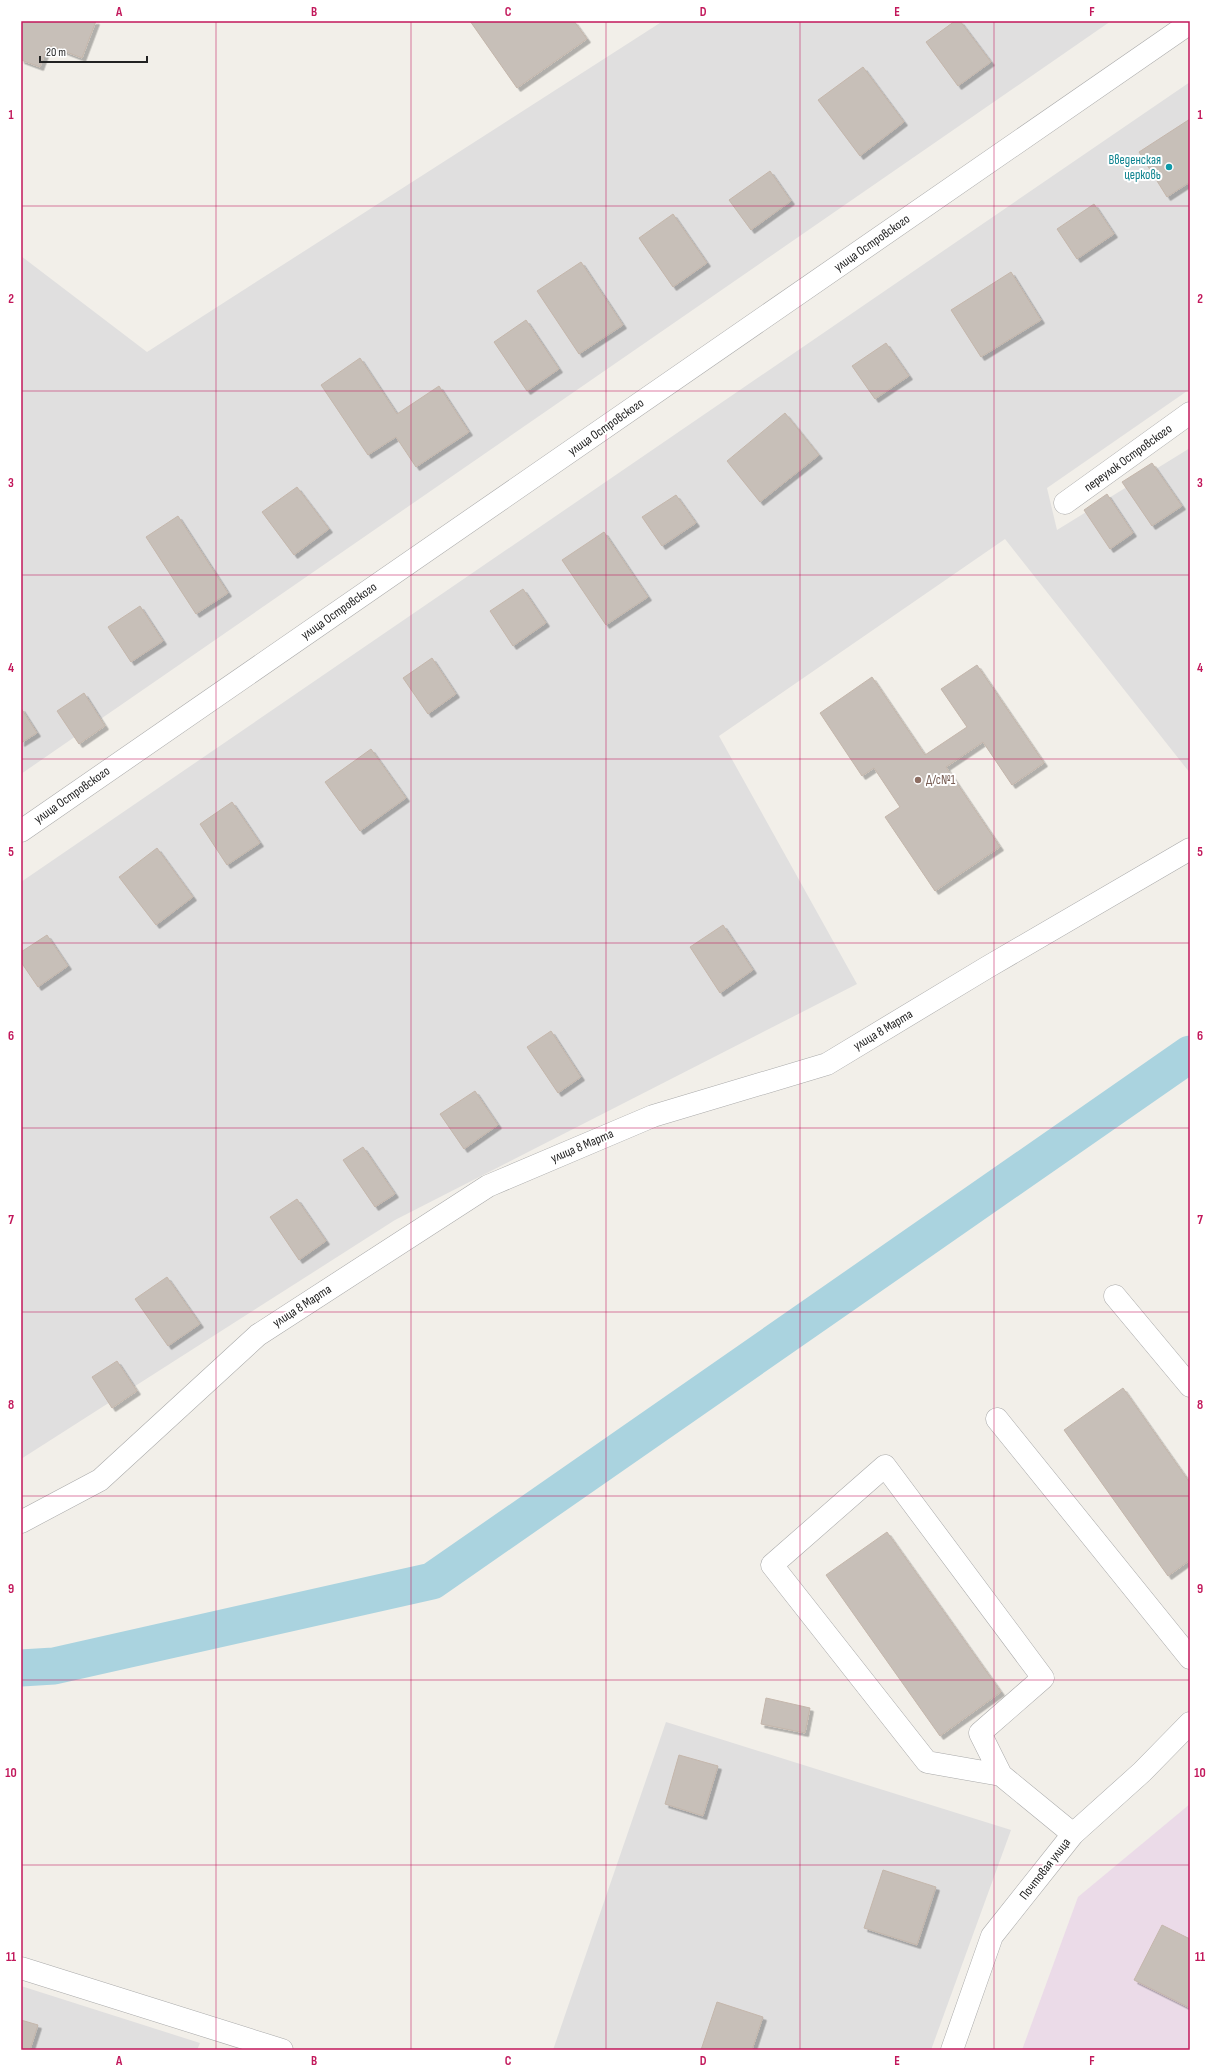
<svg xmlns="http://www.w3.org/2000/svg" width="1211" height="2071" font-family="'Sofia Sans Condensed',sans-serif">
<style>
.residential{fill:#e0dfdf}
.industrial{fill:#ebdbe8}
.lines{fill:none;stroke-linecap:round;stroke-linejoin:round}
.canal{stroke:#aad3df;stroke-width:37}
.building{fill:#c7bfb8;stroke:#c4b6ab;filter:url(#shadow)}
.minor-casing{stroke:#a9a9a9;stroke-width:23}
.minor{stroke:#fff;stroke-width:22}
.grid{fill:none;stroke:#c2185b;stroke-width:1;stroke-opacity:0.55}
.culture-dot{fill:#0f9aa8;stroke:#fff;stroke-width:1.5}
.education-dot{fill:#8d6e63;stroke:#fff;stroke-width:1.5}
.labels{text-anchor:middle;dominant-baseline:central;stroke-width:4;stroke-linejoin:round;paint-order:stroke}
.culture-label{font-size:13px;fill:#0d838f;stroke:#fff;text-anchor:end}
.street-label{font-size:13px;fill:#222;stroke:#fff}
.education-label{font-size:13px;fill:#785e54;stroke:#fff;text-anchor:start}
.neatline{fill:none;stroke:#c2185b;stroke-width:1.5}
.grid-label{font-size:13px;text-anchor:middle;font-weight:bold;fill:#c2185b}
</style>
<defs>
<filter id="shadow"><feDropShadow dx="3.5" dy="3.5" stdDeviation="0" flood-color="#0004"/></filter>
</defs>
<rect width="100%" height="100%" fill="#f2efe9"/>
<g class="residential">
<path d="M663,21h448l-1090,753v-518l126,96z"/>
<path d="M1190,82v307l-143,99 10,42 133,-82v325l-185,-234 -286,197 138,248 -462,236 -374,239v-577z"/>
<path d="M666,1722l345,108 -80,220h-378z"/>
<path d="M21,1986l179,57 -3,7h-176z"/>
</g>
<path class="industrial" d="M1190,1804v246h-168l56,-153z"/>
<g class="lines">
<path class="canal" d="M21,1668l33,-2 378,-85 758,-527"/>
</g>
<g class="building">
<path d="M21,21h75l-14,37 -34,-13 -8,22 -19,-7z"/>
<path d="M470,21h104l13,18 -70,49z"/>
<path d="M955,21h5l31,41 -33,24 -32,-44z"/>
<path d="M863,67l41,55 -44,34 -42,-56z"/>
<path d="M1190,119v63l-23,15 -28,-45z"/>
<path d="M770,171l21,30 -40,29 -22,-30z"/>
<path d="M1094,204l20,30 -37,25 -20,-30z"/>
<path d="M673,214l34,49 -34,24 -34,-49z"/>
<path d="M581,262l42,63 -44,29 -42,-63z"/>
<path d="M1011,272l30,48 -60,37 -30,-47z"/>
<path d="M526,320l33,49 -32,22 -33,-49z"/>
<path d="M886,343l23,33 -34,23 -23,-33z"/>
<path d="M360,358l37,56 42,-28 30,46 -53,35 -20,-30 -28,18 -47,-70z"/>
<path d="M785,413l34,42 -59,47 -33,-41z"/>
<path d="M1152,463l30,43 -30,20 -30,-44z"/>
<path d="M297,487l32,42 -35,26 -32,-43z"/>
<path d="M1107,494l26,39 -23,16 -26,-39z"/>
<path d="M676,495l20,28 -34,23 -20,-29z"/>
<path d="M178,516l50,77 -32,21 -50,-77z"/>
<path d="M604,532l44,65 -42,28 -44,-65z"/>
<path d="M523,589l23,34 -33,23 -23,-35z"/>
<path d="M140,606l23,35 -32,21 -23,-35z"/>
<path d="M432,658l24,36 -28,20 -25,-36z"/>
<path d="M977,665l67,98 -32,22 -29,-43 -37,25 54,80 -65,44 -50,-74 15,-10 -26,-39 -12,8 -42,-63 52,-36 53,78 42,-28 -26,-38z"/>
<path d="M84,693l21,33 -26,18 -22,-33z"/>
<path d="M21,708l16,25 -16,10z"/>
<path d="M371,749l35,49 -46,33 -35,-49z"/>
<path d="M232,802l28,41 -33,22 -27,-41z"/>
<path d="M157,848l36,49 -37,28 -37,-48z"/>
<path d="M723,925l30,45 -33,23 -30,-46z"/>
<path d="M47,935l21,31 -30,21 -17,-25v-10z"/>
<path d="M551,1031l30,46 -23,16 -31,-46z"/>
<path d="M475,1091l23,34 -34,24 -24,-35z"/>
<path d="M363,1147l32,47 -20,13 -32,-47z"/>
<path d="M297,1199l29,42 -27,19 -29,-43z"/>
<path d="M167,1277l33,47 -32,22 -33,-47z"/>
<path d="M117,1361l20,30 -25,17 -20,-31z"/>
<path d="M1123,1388l67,95v77l-22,16 -104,-146z"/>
<path d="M887,1532l114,160 -61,44 -114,-161z"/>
<path d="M766,1698l44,10 -5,25 -44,-9z"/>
<path d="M679,1755l39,11 -15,50 -38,-12z"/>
<path d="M883,1870l53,17 -19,58 -53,-17z"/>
<path d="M1162,1925l28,14v69l-56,-28z"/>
<path d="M717,2002l46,15 -11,33h-51z"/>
<path d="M21,2020l17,5 -8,25h-9z"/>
</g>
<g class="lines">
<defs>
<g id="minor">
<path d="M1065,503l125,-90"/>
<path d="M21,831l1169,-808"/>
<path d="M1115,1296l75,90"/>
<path d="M997,1419l193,239"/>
<path d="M21,1522l79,-42 158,-145 230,-149 165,-70 174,-52 159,-96 204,-119"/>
<path d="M1001,1775l-21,-42 63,-55 -158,-212 -113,99 155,197 74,13 72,59"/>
<path d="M21,1968l261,82"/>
<path d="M952,2050l40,-114 81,-102 69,-62 48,-49"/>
</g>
</defs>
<use href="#minor" class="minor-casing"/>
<use href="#minor" class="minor"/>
</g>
<path class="grid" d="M216,21v2029M411,21v2029M606,21v2029M800,21v2029M994,21v2029M21,206h1169M21,391h1169M21,575h1169M21,759h1169M21,943h1169M21,1128h1169M21,1312h1169M21,1496h1169M21,1680h1169M21,1865h1169"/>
<circle class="culture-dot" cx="1169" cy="167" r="4"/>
<circle class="education-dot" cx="918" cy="780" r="4"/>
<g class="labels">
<g class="culture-label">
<text x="1161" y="160">Введенская<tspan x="1161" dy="15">церковь</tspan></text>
</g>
<g class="street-label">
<text transform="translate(872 243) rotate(-35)">улица Островского</text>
<text transform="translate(606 427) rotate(-35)">улица Островского</text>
<text transform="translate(1128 458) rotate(-36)">переулок Островского</text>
<text transform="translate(339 611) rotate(-35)">улица Островского</text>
<text transform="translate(72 795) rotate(-35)">улица Островского</text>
<text transform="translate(883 1030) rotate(-31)">улица 8 Марта</text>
<text transform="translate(582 1146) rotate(-23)">улица 8 Марта</text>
<text transform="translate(302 1306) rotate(-33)">улица 8 Марта</text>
<text transform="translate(1045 1869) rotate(-52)">Почтовая улица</text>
</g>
<g class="education-label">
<text x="926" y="780">Д/с№1</text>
</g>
</g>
<rect width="1211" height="2071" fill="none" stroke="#ffffff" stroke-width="44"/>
<path d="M40 56v6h107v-6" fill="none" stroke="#222222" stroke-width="2"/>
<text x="46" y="56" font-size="12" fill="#222222" stroke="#ffffff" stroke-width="3" paint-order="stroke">20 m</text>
<rect x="22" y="22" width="1167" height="2027" class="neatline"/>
<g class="grid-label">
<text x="119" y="16">A</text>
<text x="314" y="16">B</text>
<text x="508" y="16">C</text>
<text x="703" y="16">D</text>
<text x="897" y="16">E</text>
<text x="1092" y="16">F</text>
<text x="11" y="119">1</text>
<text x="1200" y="119">1</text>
<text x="11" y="303">2</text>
<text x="1200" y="303">2</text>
<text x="11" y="487">3</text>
<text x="1200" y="487">3</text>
<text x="11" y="672">4</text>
<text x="1200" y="672">4</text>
<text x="11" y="856">5</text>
<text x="1200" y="856">5</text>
<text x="11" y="1040">6</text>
<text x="1200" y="1040">6</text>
<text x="11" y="1224">7</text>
<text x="1200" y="1224">7</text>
<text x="11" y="1409">8</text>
<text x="1200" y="1409">8</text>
<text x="11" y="1593">9</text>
<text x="1200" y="1593">9</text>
<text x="11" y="1777">10</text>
<text x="1200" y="1777">10</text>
<text x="11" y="1961">11</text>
<text x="1200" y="1961">11</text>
<text x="119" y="2065">A</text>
<text x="314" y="2065">B</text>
<text x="508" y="2065">C</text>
<text x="703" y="2065">D</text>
<text x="897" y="2065">E</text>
<text x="1092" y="2065">F</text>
</g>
</svg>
